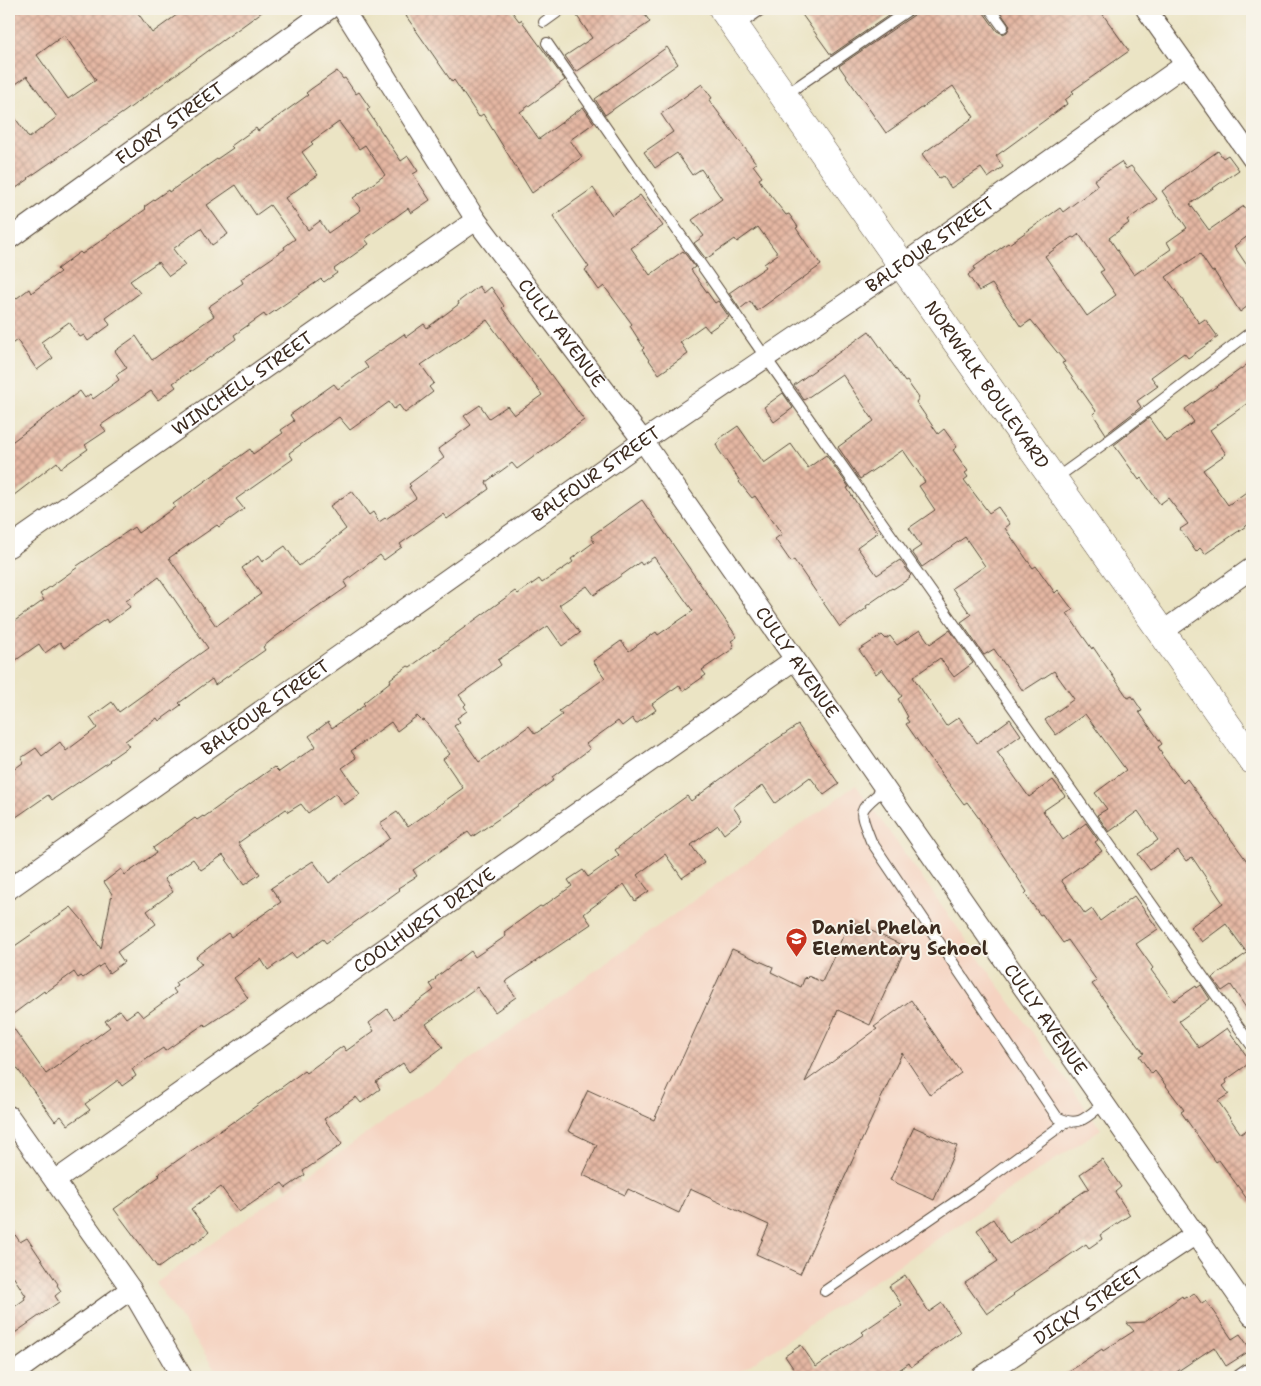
<svg xmlns="http://www.w3.org/2000/svg" width="1261" height="1386" font-family="'Shantell Sans',sans-serif">
<style>
.built{fill:#f5d3c1}
.building{fill:url(#building-cross-hatch);fill-rule:evenodd}
.lines{fill:none;stroke-linecap:round;stroke-linejoin:round}
.lane-casing{stroke:#554637;stroke-width:12}
.street-casing{stroke:#554637;stroke-width:22}
.secondary-casing{stroke:#554637;stroke-width:29}
.lane{stroke:#fff;stroke-width:10}
.street{stroke:#fff;stroke-width:20}
.secondary{stroke:#fff;stroke-width:28}
.labels{text-anchor:middle;dominant-baseline:central;stroke-width:4;stroke-linejoin:round;paint-order:stroke}
.street-label{font-size:18px;fill:#3b2a1e;stroke:#f7f3e8}
.poi-label{font-size:18px;font-weight:bold;fill:#3b2a1e;stroke:#f7f3e8;text-anchor:start}
</style>
<defs>
<pattern id="building-cross-hatch" width="8" height="8" patternUnits="userSpaceOnUse" patternTransform="scale(1.25)"><rect width="8" height="8" fill="#e5b7a3"/><path d="M0 0l8 8M0 8l8-8" fill="none" stroke="#bb9584"/></pattern>
</defs>
<rect width="100%" height="100%" fill="#f7f3e8"/>
<filter id="ink" filterUnits="userSpaceOnUse"><feTurbulence type="fractalNoise" baseFrequency=".02" numOctaves="2"/><feDisplacementMap in="SourceGraphic" scale="10" xChannelSelector="R" yChannelSelector="G"/><feConvolveMatrix kernelMatrix="1 2 1 2 8 2 1 2 1" color-interpolation-filters="sRGB"/></filter>
<filter id="wash" filterUnits="userSpaceOnUse"><feTurbulence type="fractalNoise" baseFrequency=".0096" numOctaves="4" result="noise"/><feDisplacementMap in="SourceGraphic" scale="20" xChannelSelector="R" yChannelSelector="G"/><feGaussianBlur stdDeviation="1.12" result="paint"/><feColorMatrix in="noise" values="0 0 0 0 0 0 0 0 0 0 0 0 0 0 0 0 0 1.4 0 .05"/><feComposite in="paint" operator="in"/></filter>
<g filter="url(#wash)">
<rect width="100%" height="100%" fill="#ebe4c4"/>
<path class="built" d="M856,785l245,344 -369,248h-513l-16,-26 -47,-68z"/>
<g id="blocks">
<g class="building">
<path d="M9,9h126l17,24 33,-24h81l-142,103 -96,66 1,1 -20,14v-84l20,29 28,-21 -30,-41 -18,13zM64,35l32,45 -28,19 -31,-44z"/>
<path d="M417,9h93l9,12 2,-1 44,60 -45,32 19,27 44,-32 11,16 -24,17 12,17 -50,36 -49,-79 -4,3 -25,-37 -2,2 -46,-66z"/>
<path d="M587,9h54l9,13 -74,50 -11,-16 27,-18 -15,-22z"/>
<path d="M798,9h100l-67,46z"/>
<path d="M917,9h66l1,4 13,18 6,3 4,-2 3,-6 -12,-17h101l30,42 -57,40 2,2 -9,7 2,4 -71,52 7,11 -15,11 -7,-10 -30,20 -8,-12 -4,2 -17,-24 52,-37 -21,-31 -67,47 -47,-67 75,-51z"/>
<path d="M667,47l11,17 -73,51 -10,-16z"/>
<path d="M337,71l6,8 2,-1 11,16 3,-2 11,16 -3,2 34,51 7,-5 10,15 -5,3 17,26 -19,13 -3,-5 -43,31 4,5 -35,25 3,4 -13,9 -3,-3 -55,38 -2,-3 -30,21 2,4 -63,44 3,4 -18,13 -7,-9 -50,34 5,6 -21,14 3,4 -27,19 -4,-6 -48,37v-55l71,-53 5,7 5,-4 3,5 26,-19 -3,-5 11,-7 -12,-17 21,-15 16,24 62,-44 -6,-9 35,-24 -2,-4 44,-30 -1,-2 11,-8 -25,-34 -14,10 -20,-30 -29,20 21,29 -16,11 -11,-17 -28,21 12,16 -16,11 -11,-14 -28,19 10,12 -34,25 4,7 -22,16 -4,-6 -4,2 -11,-15 -28,20 12,16 -16,12 -20,-30 -8,6v-42l20,-15 2,4 29,-21 -3,-3 23,-17 2,2 64,-45 -2,-2 24,-17 1,2 64,-44 -2,-2 25,-18 2,3 50,-36 -2,-2 5,-4zM339,122l20,27 6,-4 20,30 -32,23 8,12 -33,23 -8,-12 -12,9 -23,-32 33,-23 -16,-23 11,-8 -2,-2z"/>
<path d="M702,84l10,14 -3,2 47,63 -3,2 9,12 -3,2 4,7 23,29 3,-1 9,13 -2,1 25,37 -64,46 -7,-10 -10,8 -11,-16 37,-26 -2,-3 14,-10 -20,-27 -21,15 -2,-3 -29,20 -12,-16 10,-7 -12,-16 30,-21 -21,-30 -9,6 -15,-22 -22,15 -11,-16 29,-20 -12,-18z"/>
<path d="M1218,151l5,7 5,-3 11,15 -49,34 19,26 35,-24 8,12v15l-18,13 18,27v30l-12,9 -26,-41 -2,1 -12,-18 -34,23 33,46 6,-4 13,18 -30,21 -4,-5 -33,24 7,9 -21,15 4,6 -35,27 -13,-20 3,-3 -34,-48 3,-1 -34,-42 -10,7 -29,-43 -13,7 -11,-16 7,-6 -1,-2 24,-17 10,-7 1,1 51,-36 3,4 35,-26 -4,-6 27,-18 5,7 5,-3 26,33 -30,21 2,3 -20,15 25,37 37,-26 -4,-7 20,-14 -25,-37zM1079,234l25,36 -4,2 16,23 -29,21 -42,-60 27,-19 2,1z"/>
<path d="M593,188l19,27 28,-20 23,31 -32,22 19,27 33,-24 12,16 -4,3 24,33 3,-2 11,16 -20,14 -5,-6 -24,17 8,12 -29,20 -17,-24 2,-2 -14,-22 2,-2 -28,-38 -5,4 -14,-20 4,-3 -36,-51z"/>
<path d="M479,286l5,7 7,-6 13,19 -2,2 82,112 -67,49 -5,-6 -26,19 3,7 -42,30 -4,-5 -43,30 2,3 -18,13 -4,-5 -36,27 3,5 -72,50 -12,10 2,3 -50,35 -3,-6 -33,24 2,2 -22,16 -2,-3 -32,23 4,5 -20,14 1,1 -58,39 -4,-5 -39,27v-49l15,-11 -3,-4 15,-10 6,8 18,-14 6,9 31,-23 -7,-10 22,-16 7,10 89,-64 -49,-71 -33,24 4,6 -22,16 -2,-4 -42,29 -4,-6 -15,11 -6,-9 -30,21v-40l35,-25 -4,-6 38,-27 -1,-1 57,-39 4,6 37,-26 -2,-3 77,-55 3,5 30,-21 -2,-3 13,-9 -4,-6 44,-31 4,5 30,-21 -4,-6 40,-28 2,3 18,-13 3,4 32,-24 -1,-2zM487,320l55,75 -28,20 -7,-9 -18,12 -9,-13 -16,11 7,9 -33,24 6,9 -35,26 2,2 -2,1 7,11 -30,21 -1,-1 -6,4 -6,-10 -4,3 -17,-24 -22,15 16,23 -47,37 -14,-20 -23,16 -4,-6 -16,12 19,26 -45,32 -47,-68 48,-33 2,2 25,-18 -8,-10 57,-40 -4,-6 50,-36 11,13 39,-28 5,7 5,-4 6,8 28,-21 -4,-5 5,-4 -13,-18z"/>
<path d="M869,331l36,51 2,-1 12,17 -3,4 22,32 6,-5 13,18 -4,3 15,21 -3,2 3,4 -4,3 25,33 9,-6 12,17 -5,4 20,29 8,11 3,-2 19,27 3,-3 15,20 -6,3 15,22 10,14 1,-2 35,51 4,-2 10,15 -3,1 23,32 -4,3 4,6 -1,1 22,29 4,-4 65,89v149l-21,-32 -9,6 -10,-13 35,-25 -21,-29 -24,18 -12,-15 33,-24 -31,-46 -6,4 -8,-11 -28,20 -12,-16 20,-14 -20,-29 -29,21 -12,-17 10,-6 -12,-16 31,-23 -41,-56 -29,21 -11,-15 29,-21 -20,-28 -31,20 -29,-42 -10,6 -23,-33 10,-7 -19,-27 33,-22 -20,-29 -43,30 -10,-15 9,-6 -12,-18 26,-18 -16,-24 6,-4 -22,-32 -43,29 -22,-32 36,-26 -32,-47 -38,26 -10,-15z"/>
<path d="M1252,361v39l-42,30 16,24 -23,16 25,35 24,-17v34l-47,32 -5,-6 -4,4 -16,-23 8,-5 -20,-26 -8,6 -19,-26 -2,2 -25,-35 35,-27 17,24 28,-20 -9,-13z"/>
<path d="M783,393l10,15 -19,14 -10,-15z"/>
<path d="M738,426l26,37 27,-19 17,24 18,-13 23,32 -2,1 19,30 12,14 -21,15 20,28 23,-15 11,15 -2,2 1,1 -17,11 -1,-1 -26,18 1,2 -27,19 -46,-67 -3,2 -16,-23 7,-5 -27,-38 -3,2 -13,-16 1,-1 -22,-32 -2,-5 4,-3 -1,-2z"/>
<path d="M642,500l95,137 -6,4 3,4 -2,1 2,2 -32,22 4,5 -23,16 -4,-6 -27,19 4,6 -20,14 -4,-6 -10,8 -4,-5 -32,23 4,5 -38,28 2,3 -38,27 -44,30 -4,-5 -55,38 4,6 -19,12 2,2 -74,53 -3,-4 -27,19 -4,-5 -24,17 -7,-11 -27,19 14,20 -42,28 -2,-2 -39,27 -2,-3 -31,21 4,7 -14,10 -4,-6 -33,24 5,6 -22,15 -7,-9 -6,5 -46,-64v-35l37,52 64,-47 -5,-6 15,-11 6,8 11,-8 6,7 33,-24 -3,-4 4,-3 -2,-3 27,-19 -6,-7 32,-24 3,4 50,-35 -10,-14 42,-27 16,22 61,-45 -10,-15 17,-11 11,15 55,-39 -20,-29 7,-5 -26,-34 -2,1 -5,-5 -20,15 -6,-9 -40,29 5,7 -14,10 18,26 -16,11 -8,-12 -28,20 -7,-9 -13,8 -2,-3 -48,34 22,31 -16,11 -21,-30 -22,15 -8,-11 -29,20 9,13 -26,19 9,13 -39,28 7,10 -15,11 -6,-9 -20,14 -2,-2 -3,2 -4,-6 -29,21 -1,-2 -35,26v-67l62,-43 12,14 18,28 11,-55 -8,-12 17,-13 4,6 31,-22 -3,-5 42,-30 2,2 6,-4 1,1 70,-50 5,5 37,-26 -7,-10 19,-14 4,6 33,-23 -2,-2 28,-22 -1,-2 18,-13 2,1 105,-76 3,3 21,-15 3,4 31,-21 -2,-3 23,-17 -3,-6zM654,557l39,54 -35,24 -2,-3 -27,19 -8,-10 -28,20 12,17 -46,33 3,4 -27,19 -6,-8 -50,36 -25,-36 6,-4 -3,-4 10,-7 -3,-5 2,-2 -7,-9 42,-30 -3,-5 50,-34 14,20 18,-13 -21,-28 28,-19 7,9 46,-33 2,3z"/>
<path d="M920,630l10,14 20,-14 23,33 -19,14 -14,-19 -27,19 33,49 13,-9 18,26 33,-24 11,16 -24,17 32,45 24,-17 12,16 -22,15 20,29 23,-17 12,17 -3,2 7,9 -41,29 24,34 7,-5 8,12 34,-25 24,33 -22,15 17,24 -2,2 23,31 22,-15 1,2 4,-3 9,14 -31,22 20,27 28,-20 24,34 -25,18 1,3 -4,3 6,8 -11,7 23,33 11,-8v80l-33,-46 -3,2 -35,-50 3,-2 -29,-39 -3,3 -13,-18 5,-3 -52,-69 5,-3 -29,-41 -5,3 -21,-29 -2,1 -15,-21 2,-2 -49,-75 -11,-15 -3,2 -35,-47 -23,-33 3,-2 -3,-4 2,-1 -10,-18 4,-3 -20,-27 -6,5 -17,-24 23,-15 4,4 4,-3 7,9z"/>
<path d="M798,725l41,59 -15,11 -14,-18 -35,26 -12,-18 -30,22 9,13 -18,14 -6,-9 -27,20 13,18 -22,15 -17,-24 -28,21 12,16 -14,10 -11,-17 -34,25 -6,5 7,10 -86,58 11,15 -21,15 -18,-25 -51,37 17,23 -34,25 -6,-9 -27,19 4,7 -19,14 -5,-6 -32,22 18,25 -2,2 -37,25 2,4 -19,13 -4,-5 -43,29 -18,-25 -30,22 18,23 -15,12 -1,-1 -35,25 -44,-59 46,-33 -2,-2 76,-53v1l70,-51 2,2 37,-27 3,5 28,-20 -5,-8 18,-14 7,10 40,-29 -4,-6 6,-5 -1,-1 36,-27 4,6 31,-21 -2,-4 36,-26 2,1 30,-21 -4,-6 15,-10 5,7 31,-22 -4,-5 36,-28 36,-26 4,5 58,-43z"/>
<path d="M850,921l56,26 -36,78 -32,-15 -33,72 72,-53 -3,-2 37,-27 50,73 -31,22 -28,-42 -102,221 -44,-20 13,-29 -79,-36 -11,24 -51,-24 -3,6 -42,-20 14,-30 -29,-14 20,-41 66,30 78,-171 41,18 -2,5 30,15 4,-10 2,2 1,-3 14,6z"/>
<path d="M914,1127l43,19 -23,54 -44,-20z"/>
<path d="M1102,1159l19,28 -6,5 15,23 -30,20 2,4 -13,9 -3,-4 -73,50 1,1 -27,19 -22,-31 33,-22 -21,-31 16,-11 16,25 50,-34 -1,-1 31,-21 -9,-14z"/>
<path d="M9,1226l11,16 7,-4 31,46 -1,1 4,6 -6,5 4,6 -50,35v-26l16,-12 -1,-2 2,-1 -17,-26z"/>
<path d="M905,1275l24,37 13,-9 18,29 -49,35 -2,-4 -20,14h-90l-14,-21 16,-11 15,22 48,-33 -2,-2 40,-27 -13,-19z"/>
<path d="M1194,1293l8,11 4,-3 26,38 8,-5 11,16 -25,16 -12,-19 -45,30h-109l42,-28 1,2 31,-20 -7,-8 18,-1 37,-26 1,2 3,-2 1,2z"/>
</g>
</g>
</g>
<g filter="url(#ink)">
<use href="#blocks" fill-opacity="0" stroke="#554637" stroke-width="1"/>
<g class="lines">
<defs>
<g id="lane">
<path d="M990,9l13,18"/>
<path d="M544,22l18,-13"/>
<path d="M736,27l26,-18"/>
<path d="M547,43l219,315 486,688"/>
<path d="M785,95l125,-86"/>
<path d="M1055,479l61,-44 131,-100"/>
<path d="M884,789c-27,24 -26,18 -13,52l186,276c22,12 31,-1 47,-14"/>
<path d="M825,1291l159,-109 82,-60"/>
<path d="M1236,1377l16,-11"/>
</g>
<g id="street">
<path id="s1" d="M343,9l133,211 167,221 609,875"/>
<path d="M1146,9l106,149"/>
<path id="s2" d="M9,239l320,-230"/>
<path id="s3" d="M9,547l467,-327"/>
<path d="M1162,632l90,-64"/>
<path id="s4" d="M9,889l634,-448 259,-176 284,-201"/>
<path d="M9,1116l122,173 51,88"/>
<path id="s5" d="M55,1181l739,-521"/>
<path d="M9,1377l122,-88"/>
<path id="s6" d="M981,1377l215,-143"/>
</g>
<g id="secondary">
<path id="s7" d="M723,9l179,256 350,495"/>
</g>
</defs>
<use href="#lane" class="lane-casing"/>
<use href="#street" class="street-casing"/>
<use href="#secondary" class="secondary-casing"/>
<use href="#lane" class="lane"/>
<use href="#street" class="street"/>
<use href="#secondary" class="secondary"/>
</g>
</g>
<defs>
<symbol id="school-pin" viewBox="-11 -11 22 30"><path d="M0 17L-7.5 6A9.5 9.5 0 1 1 7.5 6Z" fill="#c8321e" stroke="#f7f3e8"/><path d="M0-5L7-2L0 1L-7-2ZM-4 1L0 2.5L4 1V4Q0 6-4 4Z" fill="#fff"/></symbol>
</defs>
<g fill-rule="evenodd">
<use href="#school-pin" x="784" y="926" width="25" height="34"/>
</g>
<g class="labels">
<g class="street-label">
<text stroke="none"><textPath href="#s2" startOffset="198">FLORY STREET</textPath></text>
<text stroke="none"><textPath href="#s4" startOffset="1124">BALFOUR STREET</textPath></text>
<text stroke="none"><textPath href="#s1" startOffset="391">CULLY AVENUE</textPath></text>
<text stroke="none"><textPath href="#s3" startOffset="285">WINCHELL STREET</textPath></text>
<text stroke="none"><textPath href="#s7" startOffset="459">NORWALK BOULEVARD</textPath></text>
<text stroke="none"><textPath href="#s4" startOffset="719">BALFOUR STREET</textPath></text>
<text stroke="none"><textPath href="#s1" startOffset="796">CULLY AVENUE</textPath></text>
<text stroke="none"><textPath href="#s4" startOffset="314">BALFOUR STREET</textPath></text>
<text stroke="none"><textPath href="#s5" startOffset="452">COOLHURST DRIVE</textPath></text>
<text stroke="none"><textPath href="#s1" startOffset="1231">CULLY AVENUE</textPath></text>
<text stroke="none"><textPath href="#s6" startOffset="129">DICKY STREET</textPath></text>
</g>
<g class="poi-label">
<text x="812" y="928">Daniel Phelan<tspan x="812" dy="21">Elementary School</tspan></text>
</g>
</g>
<rect width="1261" height="1386" fill="none" stroke="#f7f3e8" stroke-width="30"/>
</svg>
